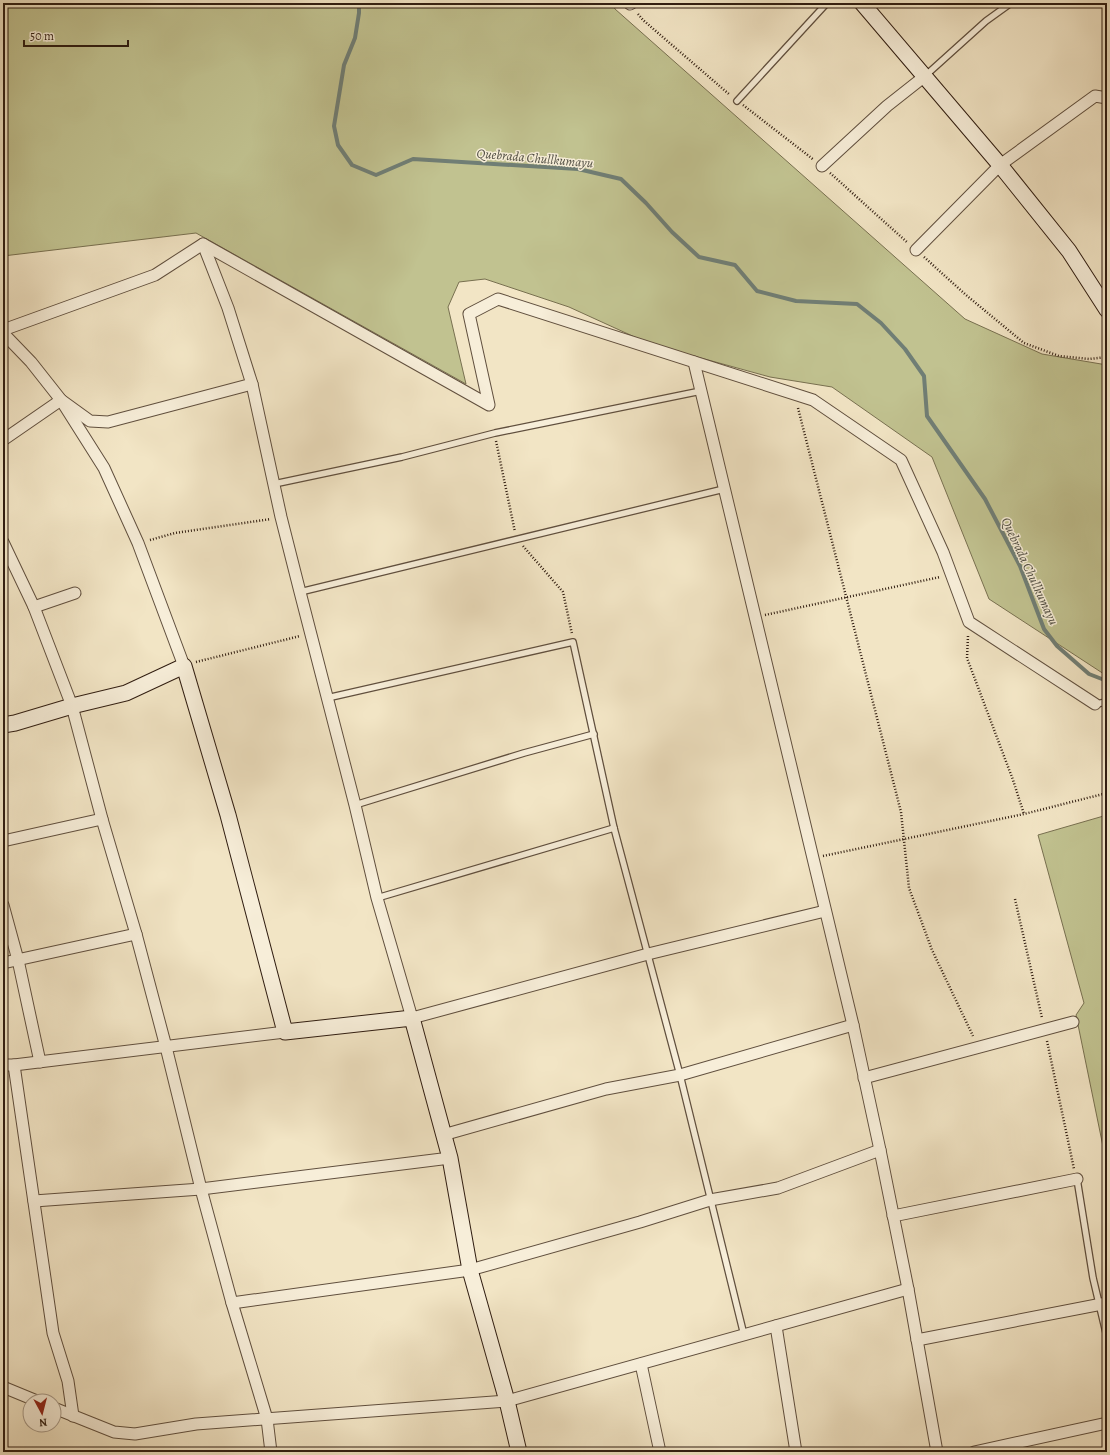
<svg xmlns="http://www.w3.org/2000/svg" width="1110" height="1455" font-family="Alegreya,serif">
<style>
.green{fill:#c1c290;stroke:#787050}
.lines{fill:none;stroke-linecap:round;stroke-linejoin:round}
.stream{stroke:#707e75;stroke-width:4}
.lane-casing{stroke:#604f3e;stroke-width:8}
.street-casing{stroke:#604f3e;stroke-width:13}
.secondary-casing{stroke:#301d11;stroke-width:17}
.path{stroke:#301d11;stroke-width:2.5;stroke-dasharray:1 2;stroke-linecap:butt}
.lane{stroke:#f7eed9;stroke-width:5.5}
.street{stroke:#f7eed9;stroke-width:11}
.secondary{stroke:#f7eed9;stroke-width:15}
.labels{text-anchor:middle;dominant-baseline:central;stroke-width:3;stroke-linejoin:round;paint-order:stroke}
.water-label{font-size:13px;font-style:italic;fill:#504e43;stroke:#f7eed9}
</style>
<rect width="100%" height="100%" fill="#f2e5c5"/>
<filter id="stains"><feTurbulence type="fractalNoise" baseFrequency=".005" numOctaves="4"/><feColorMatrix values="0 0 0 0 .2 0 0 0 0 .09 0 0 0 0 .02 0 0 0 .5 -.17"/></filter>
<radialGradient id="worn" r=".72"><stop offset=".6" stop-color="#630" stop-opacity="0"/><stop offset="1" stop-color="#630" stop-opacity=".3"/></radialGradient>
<g class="green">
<path d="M3,3h609l3,6 350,310 77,35 65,11v311l-118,-77 -57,-142 -100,-70 -62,-10 -120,-33 -81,-37 -84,-28 -26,3 -11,25 18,77 -270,-151 -193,23z"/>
<path d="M1107,815v346h-1l-30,-146 8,-12 -46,-168z"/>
</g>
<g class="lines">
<path class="stream" d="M359,3v10l-4,25 -11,27 -10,61 4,19 14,20 24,10 37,-16 165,10 43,10 25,24 26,29 27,25 36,8 22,26 39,10 61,3 24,19 24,26 19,27 3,40 58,83 35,67 24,63 13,17 32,28 18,7"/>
<defs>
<g id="lane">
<path d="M925,76l61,-55 25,-18"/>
<path d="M737,101l90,-98"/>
<path d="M274,484l128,-27 93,-24 206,-42"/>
<path d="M300,592l424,-103"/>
<path d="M327,698l246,-56 41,186 66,247 64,260"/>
<path d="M1095,704l12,-2"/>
<path d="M355,805l169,-52 70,-19"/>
<path d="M377,898l237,-70"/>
<path d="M1077,1179l16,99 14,59"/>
</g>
<g id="street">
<path d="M630,4l2,-1"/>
<path d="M822,166l65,-60 38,-30"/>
<path d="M203,244l25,64 24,76 29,133 19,75 55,213 22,93 35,120 236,-64 177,-43"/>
<path d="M916,250l84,-85 95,-69 12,2"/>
<path d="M3,330l152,-55 48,-31 286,161 -20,-91 29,-15 315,101 88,60 42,92 26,70 126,82"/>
<path d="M3,333l28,29 30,38 43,68 34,75 46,123"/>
<path d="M694,362l159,663 27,125 28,139 29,163"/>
<path d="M3,440l58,-40 29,21 18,1 144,-38"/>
<path d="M3,542l31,65 38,99 30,113 34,115 30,113 35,142 31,114 35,116 4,33"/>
<path d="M34,607l41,-14"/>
<path d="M3,841l99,-22"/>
<path d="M3,905l15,55 22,102"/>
<path d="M3,963l133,-29"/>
<path d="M3,1065h11l271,-33"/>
<path d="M14,1065l39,268 15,48 5,35"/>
<path d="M864,1078l209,-56"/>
<path d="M443,1135l163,-46 74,-14 173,-50"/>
<path d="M34,1201l167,-12 249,-31"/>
<path d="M893,1216l184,-37"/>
<path d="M232,1303l238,-33 170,-48 70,-22 68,-12 102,-38"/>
<path d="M776,1326l20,126"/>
<path d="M917,1340l190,-37"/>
<path d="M641,1364l19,88"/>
<path d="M3,1387l34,14"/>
<path d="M54,1408l60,24 21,2 61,-10 311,-23 401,-112"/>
<path d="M974,1452l133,-29"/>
</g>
<g id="secondary">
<path d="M862,3l138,162 69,86 38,59"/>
<path d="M3,725l12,-2 57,-17 54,-13 58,-27 44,149 57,217 127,-14 38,140 20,112 37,131 12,51"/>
</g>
</defs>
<use href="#lane" class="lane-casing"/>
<use href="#street" class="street-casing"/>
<use href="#secondary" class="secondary-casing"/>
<g class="path">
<path d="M638,14l5,6 87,75"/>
<path d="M743,105l71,55"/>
<path d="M830,173l78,70"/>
<path d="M924,257l42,38 58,48 35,13 30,3 18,-2"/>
<path d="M798,408l103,404 8,76 23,62 41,86"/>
<path d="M496,441l19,91"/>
<path d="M150,540l25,-7 96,-14"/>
<path d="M523,546l40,46 9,42"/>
<path d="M765,615l175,-38"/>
<path d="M968,636l-1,22 46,122 11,34"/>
<path d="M196,662l104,-26"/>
<path d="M823,856l201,-42 83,-21"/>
<path d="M1015,899l27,119"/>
<path d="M1047,1041l27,128"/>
</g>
<use href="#lane" class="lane"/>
<use href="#street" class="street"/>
<use href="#secondary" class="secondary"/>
</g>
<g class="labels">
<g class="water-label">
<text transform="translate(535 158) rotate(5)">Quebrada Chullkumayu</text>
<text transform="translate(1030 571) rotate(65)">Quebrada Chullkumayu</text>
</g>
</g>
<rect width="1110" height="1455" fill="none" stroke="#f2e5c5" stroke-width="16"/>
<rect x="4" y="4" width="1102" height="1447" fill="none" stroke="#301d11" stroke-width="2"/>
<rect x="8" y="8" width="1094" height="1439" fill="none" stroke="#301d11"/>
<g transform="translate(42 1413) rotate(173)"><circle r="19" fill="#f7eed9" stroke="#a79a89"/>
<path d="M0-3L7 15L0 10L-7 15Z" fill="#8f2418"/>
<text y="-6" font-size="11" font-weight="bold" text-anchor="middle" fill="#301d11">N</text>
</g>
<path d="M24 40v6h104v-6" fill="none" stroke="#301d11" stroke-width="2"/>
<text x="30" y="40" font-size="12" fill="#301d11" stroke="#f7eed9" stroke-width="3" paint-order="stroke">50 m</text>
<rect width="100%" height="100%" filter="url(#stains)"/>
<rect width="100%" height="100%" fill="url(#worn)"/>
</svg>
